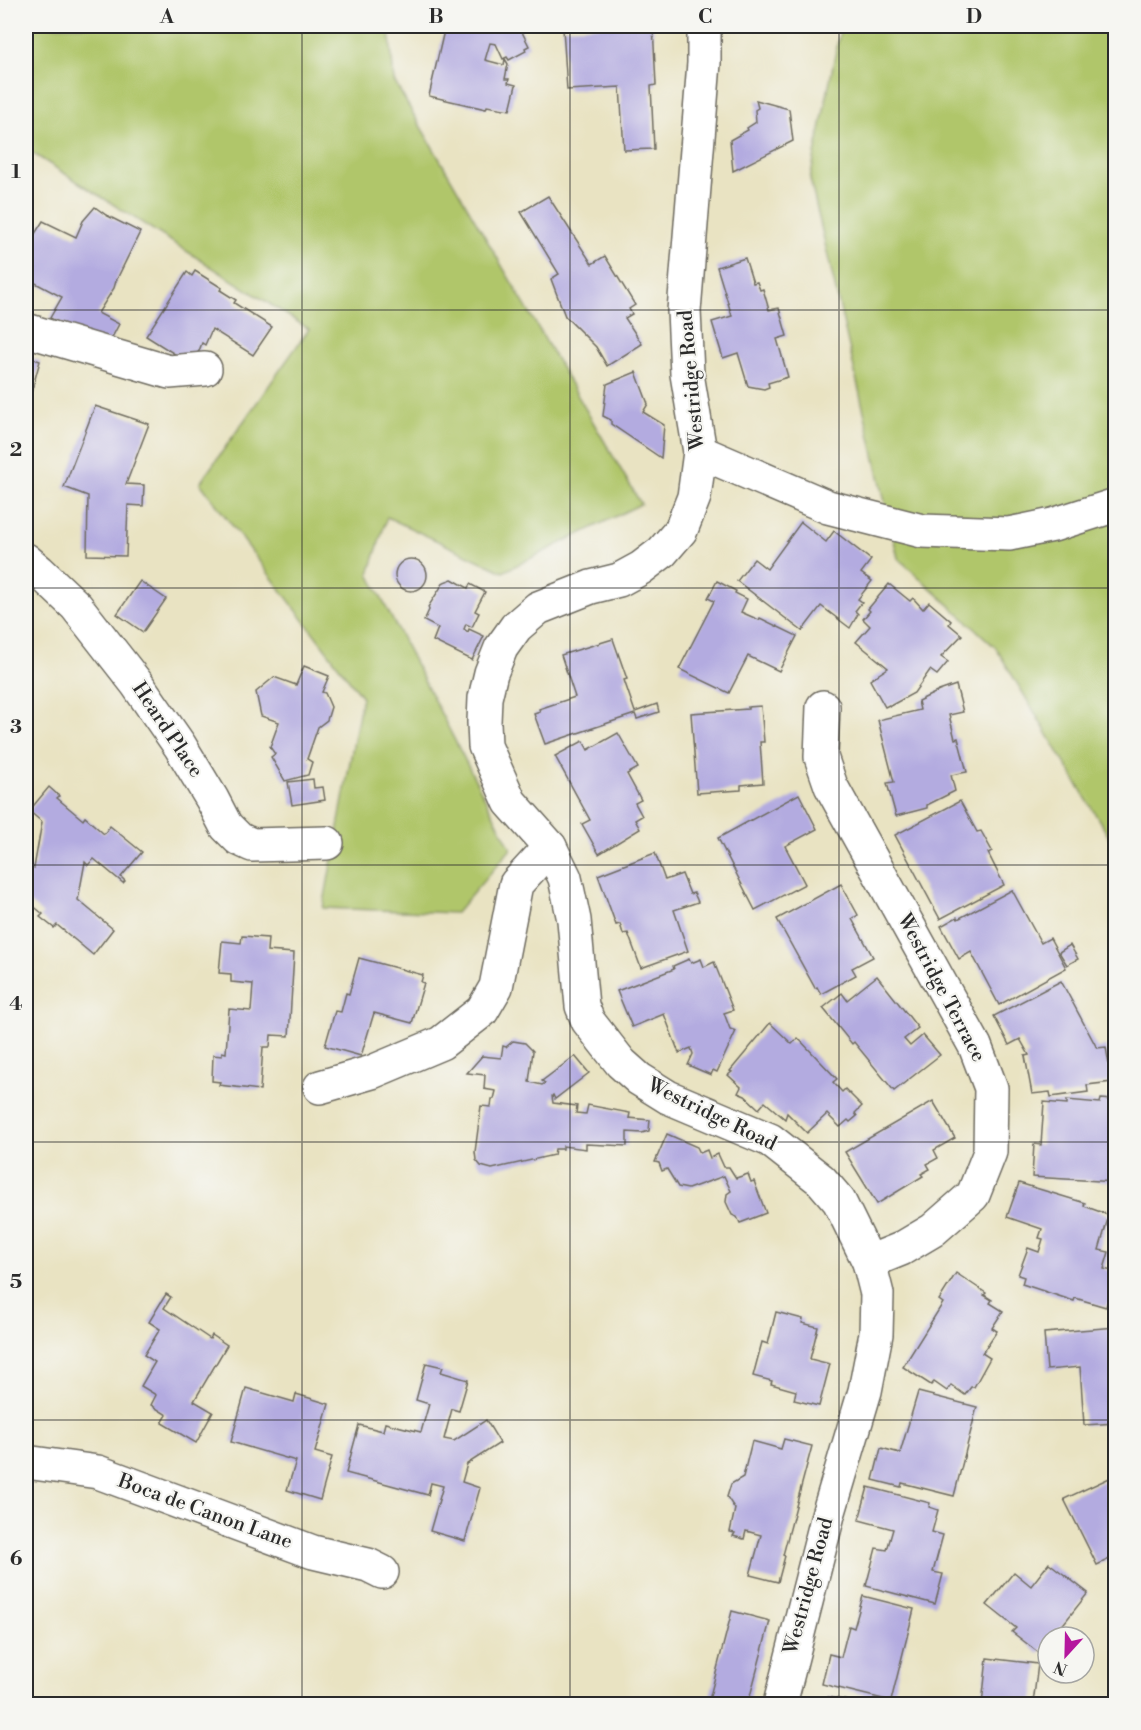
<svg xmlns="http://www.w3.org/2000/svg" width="1141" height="1730" font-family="'Libre Bodoni',serif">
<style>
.green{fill:#b0c66b;stroke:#6e784b;stroke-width:1.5}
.building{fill:#b3abe0}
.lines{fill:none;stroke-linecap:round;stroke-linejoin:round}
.minor-casing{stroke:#6e6b60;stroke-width:36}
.minor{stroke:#fff;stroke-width:33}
.grid{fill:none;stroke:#2b2b2b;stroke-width:1.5;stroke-opacity:0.55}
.labels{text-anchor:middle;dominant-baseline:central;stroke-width:4.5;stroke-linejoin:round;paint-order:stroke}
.street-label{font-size:20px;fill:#2b2b2b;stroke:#f6f6f2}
.neatline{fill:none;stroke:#2b2b2b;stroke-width:2}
.grid-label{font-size:20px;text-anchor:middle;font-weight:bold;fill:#2b2b2b}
</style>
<rect width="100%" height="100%" fill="#f6f6f2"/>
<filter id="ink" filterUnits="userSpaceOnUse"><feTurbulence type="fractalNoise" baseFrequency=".0167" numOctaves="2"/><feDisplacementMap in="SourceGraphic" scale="12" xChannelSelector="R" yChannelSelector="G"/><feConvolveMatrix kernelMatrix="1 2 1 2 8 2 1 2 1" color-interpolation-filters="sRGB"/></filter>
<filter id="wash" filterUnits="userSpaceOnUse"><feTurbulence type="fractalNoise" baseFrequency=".008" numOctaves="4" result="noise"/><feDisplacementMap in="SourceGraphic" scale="24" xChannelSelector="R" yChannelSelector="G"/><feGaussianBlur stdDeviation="1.35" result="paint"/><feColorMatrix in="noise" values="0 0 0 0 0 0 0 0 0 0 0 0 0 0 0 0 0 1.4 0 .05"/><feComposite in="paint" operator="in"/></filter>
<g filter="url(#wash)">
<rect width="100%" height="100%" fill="#e9e3c2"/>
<g class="green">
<path d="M26,26h363l5,55 247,423 -138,68 -116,-55 -18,57 142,275 -55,64 -133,-5 39,-211 -162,-214 109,-154 -283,-180z"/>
<path d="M841,26h274v821l-119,-199 -98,-90 -88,-379z"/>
</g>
<g id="blocks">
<g class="building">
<path d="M445,26h74l10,20 -4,2 1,3 -17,9 -2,-3 -4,2 -7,-15 -6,-1 -5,17 19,5 1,-6 3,5 -3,15h4l-1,4 8,2 -6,25 -23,-4 -1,3 -57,-13z"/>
<path d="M603,26h50l3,59 -5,1 3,63 -30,1 -4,-63 -53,3 -4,-62z"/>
<path d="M756,100l33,9 4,32 -60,30 -3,-31 18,-10 -1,-2 9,-6 -1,-12 3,-2z"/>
<path d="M548,196l44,68 13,-8 30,49 -6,4 3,5 -7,4 17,26 -35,22 -11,-19 -31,-31 -14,-37 8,-5 -38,-62z"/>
<path d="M95,207l11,8 34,17 -24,49 -2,7 -16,25 21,11 -12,23 -57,-29 12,-21 -36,-19v-41l5,3 12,-19 33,16 7,-16z"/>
<path d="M745,258l8,25 4,-1 3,8 3,-1 6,21 10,-2 8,28 -10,3 11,38 -20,6 1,4 -5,2 -16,-3 -10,-33 -15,5 -11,-36 20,-6 -15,-49z"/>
<path d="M195,271l27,17 -2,2 16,10 -2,3 38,24 -19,28 -41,-26 -7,16 -3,-2 -3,8 -10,12 -43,-27 41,-64 5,4z"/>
<path d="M28,357l12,4 -14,50v-53z"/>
<path d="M636,372l12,32 -5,8 21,13 -3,33 -50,-34v-4l-8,-4 4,-32z"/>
<path d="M95,406l54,18 -23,60 18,1 -1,21 -15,-1 -2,51 -39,-1 1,-59 -24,-9z"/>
<path d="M801,522l25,20 8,-11 37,29 -10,13 11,8 -14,18 4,3 -7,9 3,3 -8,14 -29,-22 -19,25 -65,-50 17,-22 13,10z"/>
<circle cx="411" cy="575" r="16"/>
<path d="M452,579l16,9 2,-4 15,8 -10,19 4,2 -7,14 -6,-3 -2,5 4,3 1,-3 15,7 -12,24 -39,-19 5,-13 -14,-7 5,-11 -1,-3 16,-25z"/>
<path d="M140,581l26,18 -23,33 -26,-18z"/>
<path d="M717,581l19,10 -1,2 12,6 -6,13 18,8 1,-2 37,18 -18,35 -31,-15 -19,37 -50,-24 35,-68 -6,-3z"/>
<path d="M889,584l21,17 3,-3 10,11 6,-7 22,19 -2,3 13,11 -21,22 7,5 -11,13 -7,-5 -16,23 -24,13 -1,-1 -4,2 -15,-27 18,-12 -32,-26 14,-16 -7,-7 7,-8 -2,-2z"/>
<path d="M613,639l14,40 -3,1 11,32 22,-8 2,8 -22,7 -2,-5 -90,30 -11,-30 6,-2 -1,-3 36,-12 -14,-42z"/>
<path d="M304,666l25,10 -7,16 3,1 6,14 -4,13 -9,7 -11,32 5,3 -4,13 -23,6 -14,-24 4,-3 -5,-7 9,-25 -18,-6 -5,-24 18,-15 22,8z"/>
<path d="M956,685l7,27 -14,3 6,24 3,-1 9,34 -16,3 4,16 -28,14v3l-31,8 -9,-33 7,-1 -16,-62 42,-10 -2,-9 21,-10z"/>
<path d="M761,706l3,36h-4l3,41 -22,2v5l-44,3 -6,-80 57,-4v-2z"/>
<path d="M618,733l20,35 -11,6 14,26 -6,3 7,13 -7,4 5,9 -41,25 -17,-30 8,-4 -35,-64 28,-15 5,9z"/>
<path d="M313,779l1,9 9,-1 2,13 -33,5 -4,-23z"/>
<path d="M49,787l10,9 -2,2 26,22 2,-3 19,17 6,-8 32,26 -21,25 4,4 -2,2 -29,-24 -6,6 -3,-3 -7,38 35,29 -20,26 -36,-30 -3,3 -14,-11 3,-3 -17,-14v-24l6,-9 2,1 8,-46 -13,-11z"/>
<path d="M799,794l18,35 -32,17 20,38 -50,26 -37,-72z"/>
<path d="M960,801l17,31 4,-1 11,20 -4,2 16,32 -64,34 -45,-84z"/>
<path d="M655,853l10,27 17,-6 8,20 4,-1 4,9 -24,8 14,41 -47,17 -13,-35 -5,1 -3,-10 -4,1 -18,-50z"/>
<path d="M841,884l17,31 -6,4 21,38 -21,11 4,7 -35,19 -4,-7 -2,1 -38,-69z"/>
<path d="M1012,890l29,53 9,-5 16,30 -67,37 -28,-53 -12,7 -18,-33 16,-9 1,2z"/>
<path d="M242,936l26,2 -1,13 27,2 -5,83 -18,-1 -1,12h-7l-3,43 -41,-5 1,-3 -8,-1 1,-26 9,1v-4l4,1 3,-44 22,2 2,-27 -22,-2v-8l-12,-1 3,-32 19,2z"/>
<path d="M1070,945l8,14 -11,6 -8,-13z"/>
<path d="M359,958l64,17 -2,7 3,1 -12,40 -38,-10 -13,43 -36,-10 10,-35 6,1 5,-19 3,1z"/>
<path d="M689,959l2,4 10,-4 3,8 10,-5 19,48 -9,3 6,16 6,2 -19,41 -4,-2 -2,5 -23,-10 5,-11 -2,-6 -12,5 -15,-39 -32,13 -15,-36 57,-22 -1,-3z"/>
<path d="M877,976l41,52 -14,11 6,7 13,-11 17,20 -46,36 -40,-49 -2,2 -29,-36 19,-15 5,7z"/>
<path d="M1061,981l36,67 9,-1 6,35 -25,3 1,7 -37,5 -1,-5 -18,2 -7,-38 4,-1 -9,-16 -11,6 -15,-29z"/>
<path d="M770,1023l22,21 6,-6 39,41 -4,3 9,10 3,-3 17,17 -7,7 2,3 -7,6 -2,-2 -8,7 -13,-13 -20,19 -20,-20 -2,6 -20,-17 -6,7 -14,-13 -7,-3 3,-6 -13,-12 4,-3 -2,-1z"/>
<path d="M513,1041l12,2 8,8 -4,31 13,3 3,-2 -3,-2 33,-25 14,17 -34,26 -2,-4 -1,1 1,7 24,3 -1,7 10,1 2,-9 42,8 -1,5 21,2 -1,11 -7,2 -15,-1v14l-41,-2v5l-23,-3v3h-8l-1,6 -62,14 -11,-3 -5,-6 -1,-8 6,-46 10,1 1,-8h2l2,-8 -12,-2 1,-14 -18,-2 15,-17 19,2 2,-12 3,1z"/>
<path d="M26,1056l4,6 -2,37h-2z"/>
<path d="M1101,1099l12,1v6h3v76l-84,-5 2,-33 7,1 3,-43 23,2v-4l33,3z"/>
<path d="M933,1101l22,37 -21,12 4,8 -11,6 3,5 -9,5 2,2 -46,28 -32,-52z"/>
<path d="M667,1134l30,13 3,6 7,-3 3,8 8,-4 6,13h5l7,11 12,-4 3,8 3,-1 12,32 -26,10 -3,-6 -5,-2 -6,-13 1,-8 4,-3 -7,-15 -36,13 -10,-2 -11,-18 -5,2 -3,-8 -4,-1z"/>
<path d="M1019,1183l66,20 -1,3 25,9 -10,35 10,2 -5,17 12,3v34l-9,-3 -1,4 -31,-9 -1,3 -52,-17 2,-7 -6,-2 10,-27 11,4 4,-13 -4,-1 3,-9 -35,-12z"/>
<path d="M956,1273l30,20 -2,2 8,5 -2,3 13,8 -11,17 5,3 -15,22 8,5 -16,29h-3l-6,8 -14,-10 -4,6 -13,-9 -3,3 -28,-18 40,-64 -4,-3z"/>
<path d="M166,1294l5,3 -7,11 46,31 2,-4 15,10 -33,56 19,11 -17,31 -34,-20 5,-8 -16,-10 5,-10 -15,-9 14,-24 -11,-7 16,-26 -11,-7z"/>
<path d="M776,1312l27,7 -1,4 16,4 -8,32 20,5 -11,42 -25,-6 2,-9 -25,-7 1,-3 -19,-5 9,-34 6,2z"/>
<path d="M1116,1327v96l-32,2 -4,-58 -33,3 -3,-37z"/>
<path d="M426,1363l17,4 -2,5 27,8 -9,31 -7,-2 -8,30 10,2 32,-21 14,23 -33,21 -5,18 18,6 -15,53 -35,-10 13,-45 -12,-3 -3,12 -82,-22 13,-48 24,6 2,-8 36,9 8,-28 -13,-4z"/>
<path d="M246,1388l48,14 2,-8 33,10 -14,48 17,5 -12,43 -33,-10 9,-29 -65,-19z"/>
<path d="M918,1392l59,15 -23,89 -52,-13 -1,4 -28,-7 8,-32 19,5z"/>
<path d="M784,1439l28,7 -29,109 2,1 -7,26 -28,-7 11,-40 -15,-4 -2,8 -11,-3 2,-3 -5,-1 5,-23 -8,-12 4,-13 12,-7 9,-36 29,8z"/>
<path d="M1116,1475v81l-19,9 -33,-66z"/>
<path d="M868,1487l62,16 -1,4 9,3 -6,22 11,3 -10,37 10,2 -8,30 -69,-18 10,-38 11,2 6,-21 -34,-9z"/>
<path d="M1049,1563l39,30 -35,44h-5v6l-9,10 -27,-21 4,-4 -29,-23 27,-33 17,14z"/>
<path d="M863,1596l51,13 -23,92 -69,-17 7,-30 12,3 8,-31 5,2z"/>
<path d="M732,1611l38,10 -22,83h-40z"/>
<path d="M987,1658l51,6 -5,40h-51z"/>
<path d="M30,1692l4,12h-8v-10z"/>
<path d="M828,1697l32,6v1h-34z"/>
</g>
</g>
</g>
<g filter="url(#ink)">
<use href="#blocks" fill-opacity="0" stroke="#6e6b60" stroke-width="1.5"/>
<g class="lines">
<defs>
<g id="minor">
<path d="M704,26v37l-20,248 3,63 13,78 -6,45 -13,33 -19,22 -21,16 -22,12 -28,7 -53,21 -22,19 -15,21 -10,25 -6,25 -1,24 1,24 25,56 40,45 15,31 9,42 8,86 6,15 33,42 18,16 29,18 102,43 51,40 18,21 30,61 8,32 -1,40 -11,57 -37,124 -48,189"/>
<path d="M26,330l143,42 36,-3"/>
<path d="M700,452l128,55 94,24 87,3 44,-9 63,-20"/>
<path d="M26,560l13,11 37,35 61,78 43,62 32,53 14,27 13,13 13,6 75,-2"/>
<path d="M823,707l-2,50 10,29 144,260 16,42 -1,64 -17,43 -40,35 -32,19 -32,13"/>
<path d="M320,1087l52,-15 69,-29 41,-32 14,-24 20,-103 34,-37"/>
<path d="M26,1462l72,10 215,80 55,13 14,7"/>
</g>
</defs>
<use href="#minor" class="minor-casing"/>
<use href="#minor" class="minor"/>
</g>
</g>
<path class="grid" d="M302,26v1678M570,26v1678M839,26v1678M26,310h1090M26,588h1090M26,865h1090M26,1142h1090M26,1420h1090"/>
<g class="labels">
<g class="street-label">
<text transform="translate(692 380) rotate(-95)">Westridge Road</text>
<text transform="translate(167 730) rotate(56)">Heard Place</text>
<text transform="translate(941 988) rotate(62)">Westridge Terrace</text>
<text transform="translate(712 1115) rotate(26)">Westridge Road</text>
<text transform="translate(205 1512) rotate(20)">Boca de Canon Lane</text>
<text transform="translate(809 1586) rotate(-75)">Westridge Road</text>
</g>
</g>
<rect width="1141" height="1730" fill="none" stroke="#f6f6f2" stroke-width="66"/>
<g transform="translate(1066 1655) rotate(202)"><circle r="28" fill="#f6f6f2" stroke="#a5a5a2" stroke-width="1.5"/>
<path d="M0-4.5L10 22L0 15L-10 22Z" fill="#b5179e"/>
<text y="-9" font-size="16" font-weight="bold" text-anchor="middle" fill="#2b2b2b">N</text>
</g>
<rect x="33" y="33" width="1075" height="1664" class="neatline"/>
<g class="grid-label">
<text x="167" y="23">A</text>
<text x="436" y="23">B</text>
<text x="705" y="23">C</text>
<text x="974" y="23">D</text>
<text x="16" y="178">1</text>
<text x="16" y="456">2</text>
<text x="16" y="733">3</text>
<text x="16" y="1010">4</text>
<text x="16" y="1288">5</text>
<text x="16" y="1565">6</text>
</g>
</svg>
